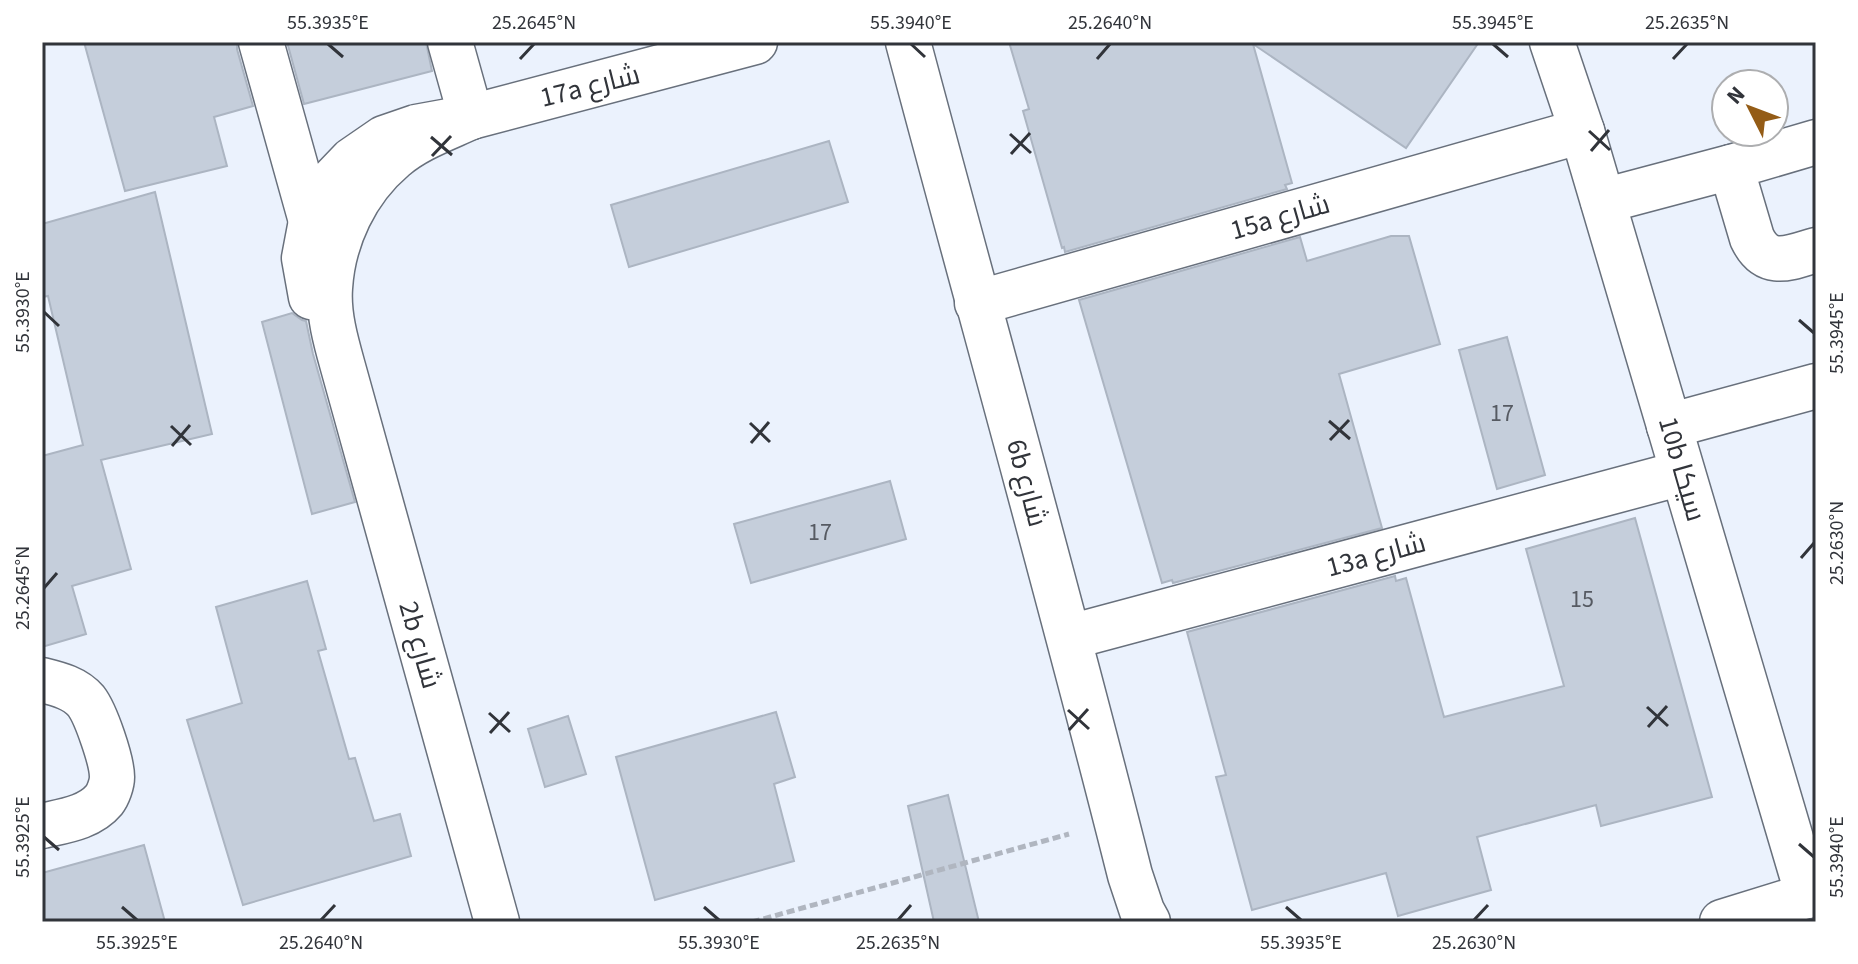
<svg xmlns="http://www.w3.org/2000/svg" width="1858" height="964" font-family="'Source Sans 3',Cairo,sans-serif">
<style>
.building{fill:#c5cedb;stroke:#acb5c2;stroke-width:2}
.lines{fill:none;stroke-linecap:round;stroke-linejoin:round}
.minor-casing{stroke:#68707c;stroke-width:47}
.path{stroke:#b0b6c0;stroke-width:5;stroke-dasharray:8 4;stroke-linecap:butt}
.minor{stroke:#fff;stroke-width:44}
.ticks{fill:none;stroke:#31343a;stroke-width:3}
.labels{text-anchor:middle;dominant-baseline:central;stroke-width:6;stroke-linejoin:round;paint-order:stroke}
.number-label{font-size:24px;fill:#565a62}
.street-label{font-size:28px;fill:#31343a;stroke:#fff}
.neatline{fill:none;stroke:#31343a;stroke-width:3}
.ticks-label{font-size:20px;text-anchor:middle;fill:#31343a}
</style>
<rect width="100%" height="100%" fill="#ebf2fd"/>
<g class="building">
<path d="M84,42h153v7l16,57 -39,11 13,49 -102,25z"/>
<path d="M287,42h139l6,29 -128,33z"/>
<path d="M1009,42h470l-73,106 -153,-104 39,139 -7,2 2,4 -222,63 -1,-5 -2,1 -39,-137 6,-2z"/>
<path d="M829,141l19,61 -219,65 -18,-62z"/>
<path d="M155,192l57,242 -111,26 30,109 -59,17 14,48 -44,13v-191l41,-11 -35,-149 -6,1v-73z"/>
<path d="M1391,236h18l31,108 -101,30 43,154 -209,55 -1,-3 -10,3 -83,-283 221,-63 7,24z"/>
<path d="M292,313l10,7 4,1 7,33 42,148 -43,12 -50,-192z"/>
<path d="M1507,337l38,138 -48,14 -38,-139z"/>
<path d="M890,481l16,58 -155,44 -17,-59z"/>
<path d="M1635,518l77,279 -111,29 -5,-21 -119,32 14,53 -93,26 -12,-43 -134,37 -36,-133 10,-2 -39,-143 208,-56 1,5 10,-3 38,139 120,-31 -38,-137z"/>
<path d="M307,581l19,68 -8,2 31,108 6,-1 19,63 26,-7 11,42 -168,49 -56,-185 55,-17 -26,-96z"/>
<path d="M776,712l19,65 -21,7 20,77 -139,39 -39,-143z"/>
<path d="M568,716l18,58 -41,13 -17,-58z"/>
<path d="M948,795l31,127h-45l-26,-116z"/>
<path d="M144,845l21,77h-123v-49z"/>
</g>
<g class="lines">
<defs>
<g id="minor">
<path d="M261,42l50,179"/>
<path d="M450,42l21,75"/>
<path d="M908,42c74,278 152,554 222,833l12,36 6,11"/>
<path d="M1552,42l30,89 226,765"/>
<path d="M471,117c-26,12 -55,22 -77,41 -38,32 -61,81 -64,130 -2,26 6,54 13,79l154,555"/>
<path d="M1816,142l-85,25 21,71c15,31 37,20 64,12"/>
<path d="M1603,201l128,-34"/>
<path d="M311,297l-7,-39 7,-37 17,-36 24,-25 32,-22 32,-11 55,-10 284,-75"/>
<path d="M977,303l605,-172"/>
<path d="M1669,426l147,-40"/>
<path d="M1070,637l612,-164"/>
<path d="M42,680c16,4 33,8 44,21 10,13 26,60 26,76 0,7 -4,18 -8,23 -15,18 -41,21 -62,26"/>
<path d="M1722,922l94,-29"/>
</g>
</defs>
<use href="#minor" class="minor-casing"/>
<path class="path" d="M752,922l317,-88"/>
<use href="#minor" class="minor"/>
</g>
<path class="ticks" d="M328,44l15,13M911,44l14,13M1493,44l15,13M520,59l14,-15M1097,59l13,-15M1673,59l14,-15M1589,131l21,19M1010,134l21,19M431,137l21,18M1591,151l18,-21M1011,154l19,-21M432,156l19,-20M44,312l15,14M1799,320l15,13M1329,421l21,18M750,423l20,19M171,426l20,19M1330,440l19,-20M751,443l18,-21M172,446l18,-21M1801,558l13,-15M44,588l13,-15M1647,707l21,19M1068,710l21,19M489,713l21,19M1648,727l19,-21M1069,730l19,-21M490,733l19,-21M44,837l15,13M1799,844l15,13M122,907l15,13M704,907l15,13M1286,907l15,13M321,920l14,-15M898,920l13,-15M1474,920l14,-15"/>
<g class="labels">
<g class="number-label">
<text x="1502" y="413">17</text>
<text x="820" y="532">17</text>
<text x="1582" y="599">15</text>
</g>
<g class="street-label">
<text transform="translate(590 86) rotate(-14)">17a شارع</text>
<text transform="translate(1280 217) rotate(-16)">15a شارع</text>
<text transform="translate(1682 469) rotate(74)">10b سيكا</text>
<text transform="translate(1027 483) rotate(75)">6b شارع</text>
<text transform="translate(1376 555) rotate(-15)">13a شارع</text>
<text transform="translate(420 645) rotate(74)">2b شارع</text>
</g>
</g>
<rect width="1858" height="964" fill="none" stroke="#ffffff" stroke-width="88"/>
<g transform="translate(1750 108) rotate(312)"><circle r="38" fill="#ffffff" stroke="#adaeb0" stroke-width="2"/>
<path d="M0-6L14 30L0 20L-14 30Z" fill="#945c16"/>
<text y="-12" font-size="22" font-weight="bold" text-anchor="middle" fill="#31343a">N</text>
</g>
<rect x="44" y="44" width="1770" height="876" class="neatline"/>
<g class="ticks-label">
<text x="328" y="29">55.3935°E</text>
<text x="534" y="29">25.2645°N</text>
<text x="911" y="29">55.3940°E</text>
<text x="1110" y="29">25.2640°N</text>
<text x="1493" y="29">55.3945°E</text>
<text x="1687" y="29">25.2635°N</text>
<text transform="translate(22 312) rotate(-90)" y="7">55.3930°E</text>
<text transform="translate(1836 333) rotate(-90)" y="7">55.3945°E</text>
<text transform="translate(1836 543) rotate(-90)" y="7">25.2630°N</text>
<text transform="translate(22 588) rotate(-90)" y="7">25.2645°N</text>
<text transform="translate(22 837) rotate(-90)" y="7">55.3925°E</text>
<text transform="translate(1836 857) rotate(-90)" y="7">55.3940°E</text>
<text x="137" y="949">55.3925°E</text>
<text x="321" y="949">25.2640°N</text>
<text x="719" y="949">55.3930°E</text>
<text x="898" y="949">25.2635°N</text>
<text x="1301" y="949">55.3935°E</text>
<text x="1474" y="949">25.2630°N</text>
</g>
</svg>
